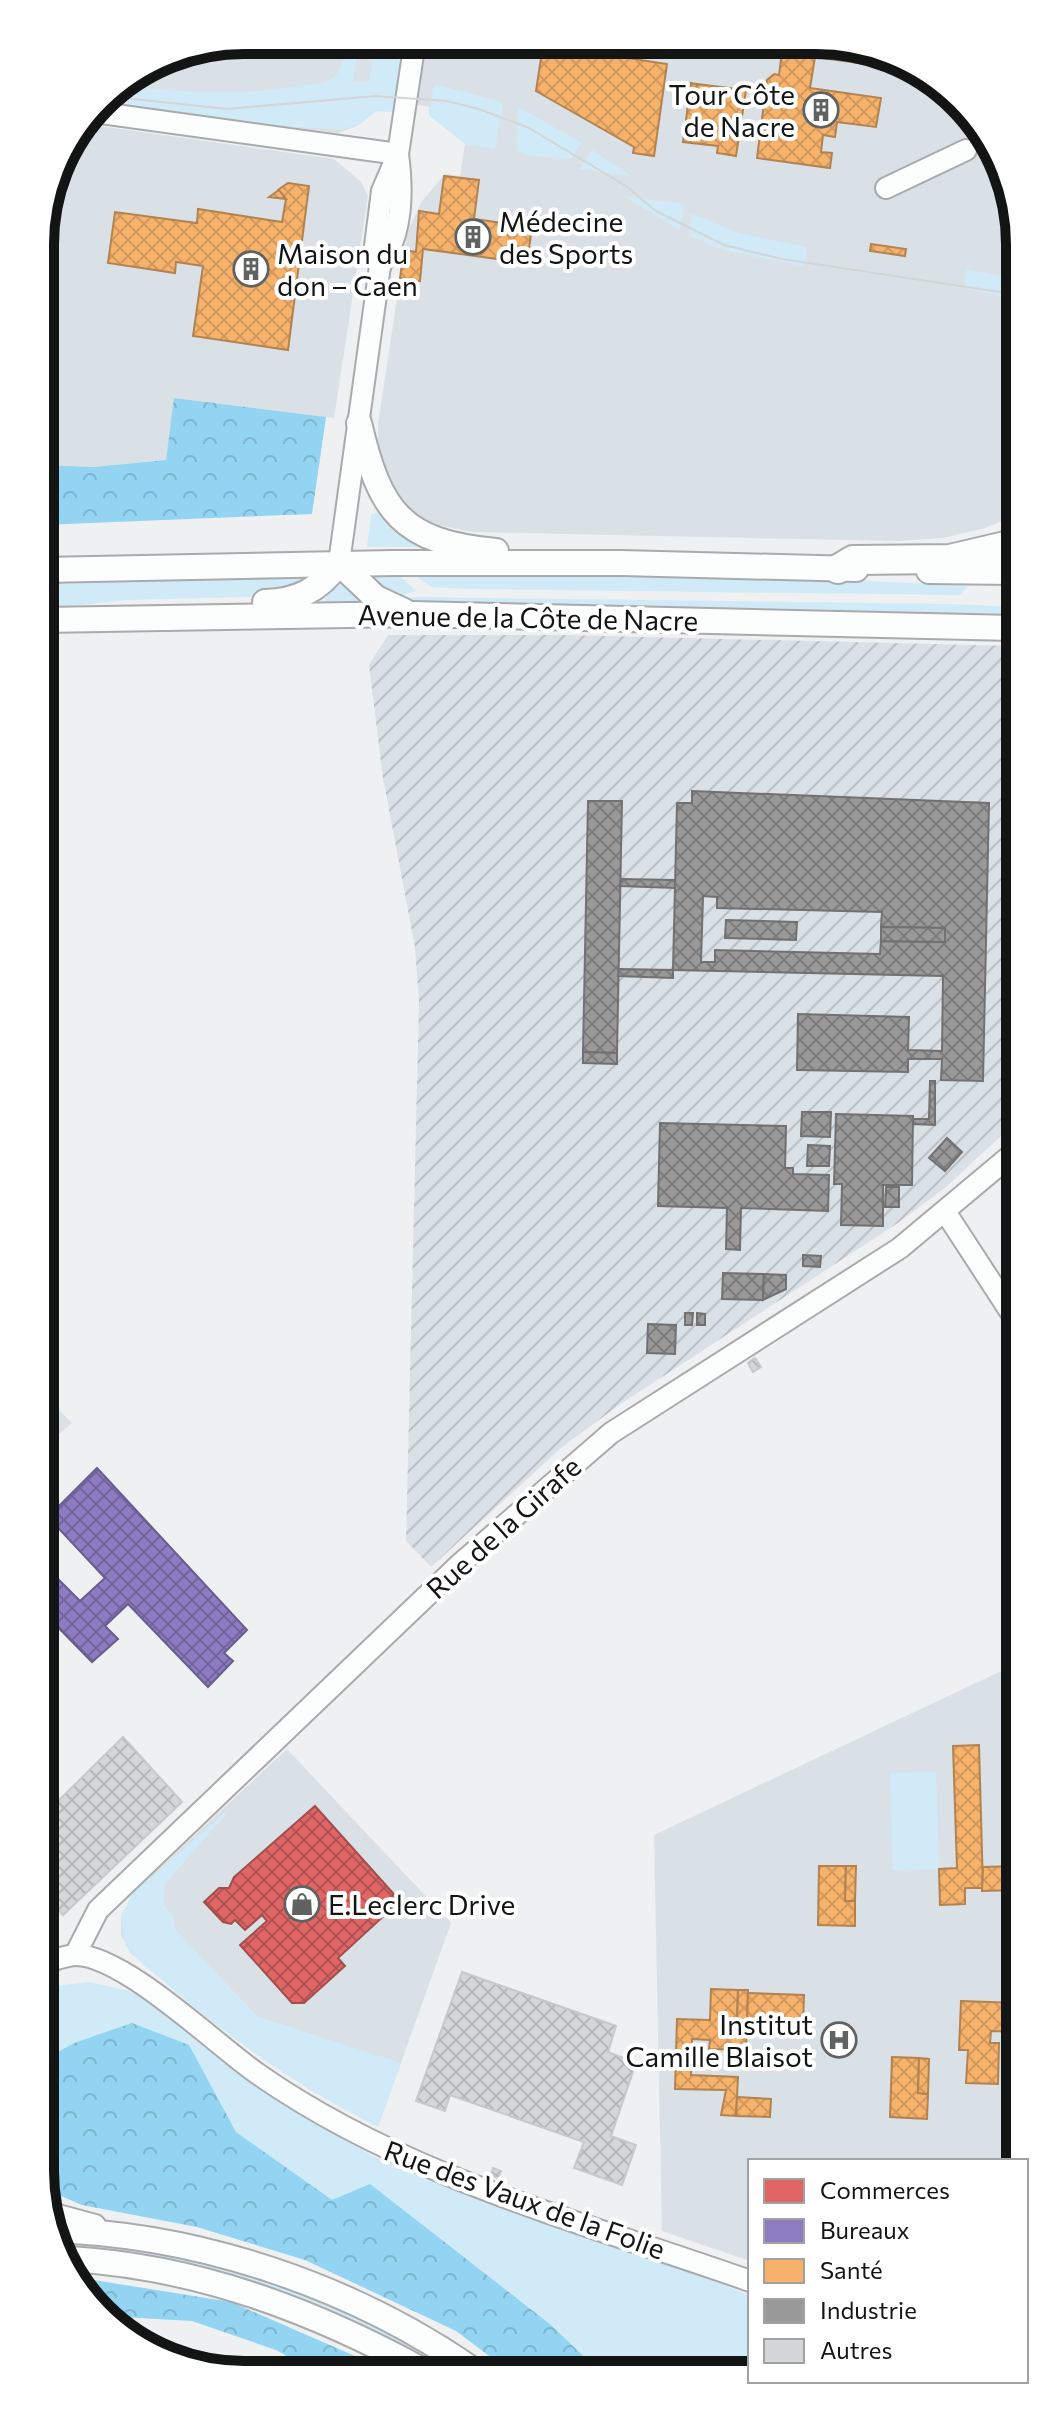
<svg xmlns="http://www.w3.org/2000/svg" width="1060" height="2415" font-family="Commissioner,sans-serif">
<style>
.built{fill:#dae1e6}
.industrial{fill:url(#industrial-furrows)}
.green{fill:#d1eaf8}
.forest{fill:url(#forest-crowns)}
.shops{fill:url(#shops-cross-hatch);stroke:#a24e4e;stroke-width:2}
.offices{fill:url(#offices-cross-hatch);stroke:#695d8f;stroke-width:2}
.health{fill:url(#health-cross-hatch);stroke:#b28351;stroke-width:2}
.industry{fill:url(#industry-cross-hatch);stroke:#717171;stroke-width:2;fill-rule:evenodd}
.building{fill:url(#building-cross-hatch);stroke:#c6c8ca;stroke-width:2}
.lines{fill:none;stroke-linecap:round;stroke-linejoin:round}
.minor-casing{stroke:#a9aaac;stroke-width:24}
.major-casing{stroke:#a9aaac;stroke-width:28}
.highway-casing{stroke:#a9aaac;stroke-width:32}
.minor{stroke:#fcfdfd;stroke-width:20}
.major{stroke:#fcfdfd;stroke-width:24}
.highway{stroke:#fcfdfd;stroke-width:28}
.tram{stroke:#d4d5d5;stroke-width:2}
.labels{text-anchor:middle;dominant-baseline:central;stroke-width:8;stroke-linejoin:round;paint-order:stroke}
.poi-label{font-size:28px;fill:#131515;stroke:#fff;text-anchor:start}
.street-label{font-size:28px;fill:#131515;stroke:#fff}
.rim{fill:none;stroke:#131515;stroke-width:10}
</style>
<defs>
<pattern id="industrial-furrows" width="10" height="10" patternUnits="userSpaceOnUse" patternTransform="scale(2)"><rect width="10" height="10" fill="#dae1e6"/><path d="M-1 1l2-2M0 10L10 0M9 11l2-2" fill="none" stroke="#bac0c4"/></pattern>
<pattern id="forest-crowns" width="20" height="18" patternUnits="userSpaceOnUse" patternTransform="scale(2)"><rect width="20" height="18" fill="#92d4f1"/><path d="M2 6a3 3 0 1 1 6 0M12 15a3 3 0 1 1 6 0" fill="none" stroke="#7db5ce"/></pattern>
<pattern id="shops-cross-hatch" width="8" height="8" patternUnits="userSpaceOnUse" patternTransform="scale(2)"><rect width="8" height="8" fill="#e06666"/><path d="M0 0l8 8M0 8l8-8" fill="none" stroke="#b45353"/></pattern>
<pattern id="offices-cross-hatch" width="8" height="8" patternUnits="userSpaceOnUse" patternTransform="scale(2)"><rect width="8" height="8" fill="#8e7cc3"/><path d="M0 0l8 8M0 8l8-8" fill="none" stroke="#73649d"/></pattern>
<pattern id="health-cross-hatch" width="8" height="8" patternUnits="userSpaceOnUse" patternTransform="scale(2)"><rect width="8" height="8" fill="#f6b26b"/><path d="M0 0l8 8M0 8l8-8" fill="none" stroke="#d2985c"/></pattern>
<pattern id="industry-cross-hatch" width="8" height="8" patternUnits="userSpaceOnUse" patternTransform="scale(2)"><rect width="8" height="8" fill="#999"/><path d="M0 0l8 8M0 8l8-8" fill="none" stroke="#7c7c7c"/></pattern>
<pattern id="building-cross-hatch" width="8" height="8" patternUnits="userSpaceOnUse" patternTransform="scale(2)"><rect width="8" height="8" fill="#d4d6d7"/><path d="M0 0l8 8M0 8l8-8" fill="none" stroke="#b5b7b8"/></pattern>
</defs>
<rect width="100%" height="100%" fill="#eef0f2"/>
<g class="built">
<path d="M244,40l611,4 96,47 62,100 1,325 -29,12 -42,10 -45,3 -426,-9 -48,-10 -18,-13 -18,-24 -10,-37v-24l29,-191 15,-32 23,-27 15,2 5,-32 -36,-29v-8l-27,-6 -2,11 -23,-1 -20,15 -19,7 -238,-30 9,-12 58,-36z"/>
<path d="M84,124l250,35 27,23 7,14 -34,222 -159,-20 -9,62 -73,7 -52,-2 -1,-234 21,-77z"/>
<path d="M44,1396l28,27 -27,23z"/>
<path d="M1018,1663l1,498h-269v100l-88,-30 -8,-396z"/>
<path d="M287,1749l164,174 -73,204 -68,-37 -53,-35 -127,-102 -9,-18v-20l13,-23z"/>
</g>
<path class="industrial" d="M388,635h177l449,11 2,476 -70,65 -48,36 -279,182 -58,43 -130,119 -25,-26 13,-539 -4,-55 -32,-169 -14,-113z"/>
<g class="green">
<path d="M346,41h13l-6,41h16l7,-41h35l-11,71 -23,-1 -20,15 -18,3 -64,-3 -176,-22 22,-20c61,10 121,12 178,2 9,-2 24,-2 31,-6 14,-8 14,-26 16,-39z"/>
<path d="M434,84l69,18 -8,47 -30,-5 -36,-29z"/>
<path d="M518,107l64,36 -11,16 -48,-4 -6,-5z"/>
<path d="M593,150l38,26 -52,-7z"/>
<path d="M624,196l60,8 -4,26z"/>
<path d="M692,214l46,19 69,14 -3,19 -81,-16 -34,-15z"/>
<path d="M967,269l46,10v20l-49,-11z"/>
<path d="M378,511l12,17 28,19h-51l4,-32z"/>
<path d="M396,572l20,19 -23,7 -25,-20v-5z"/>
<path d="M307,573v17l-22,6 -158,4 -85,9v-30z"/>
<path d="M410,573l438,7 120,6 -8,9 -496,-6 -32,-2z"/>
<path d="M342,580l28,26 -45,1 1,-16z"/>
<path d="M414,597l537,7 63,3v10l-590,-11 -21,-6z"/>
<path d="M936,1772l3,97 -46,1 -3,-97z"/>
<path d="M232,1807l-67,77 -2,20 10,12 2,13 82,87 144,47 -23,64c-74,-38 -141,-83 -204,-137 -16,-14 -37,-28 -49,-46l-4,-29 13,-23z"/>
<path d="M89,1982l37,8 17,8 77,62 69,48 84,48 377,139v73l-153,1 -46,-44 -219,-124 -96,-69 -48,-87 -114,-2 -27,15 -1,-71z"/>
<path d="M57,2239c32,4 65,7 98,12 109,17 208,65 302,119h-17l-55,-32 -230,-79 -93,-11z"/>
</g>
<g class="forest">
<path d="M174,398l152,19 -14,97 -271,11v-60l52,2 73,-7z"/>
<path d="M132,2023l57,22 47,87 96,68 38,-16 181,141 46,44 -89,1 -52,-39 -151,-71 -108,-33 -115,-22 -35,-15v-132l27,-15z"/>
<path d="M81,2278l150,24 156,68 -74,1 -37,-21 -84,-29 -88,-5z"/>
</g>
<path class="shops" d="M315,1806l85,95 -62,57 7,8 -41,37h-12l-52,-58 27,-24 -5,-6 -17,15 -10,-10 -4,4 -8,-2 -19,-20 15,-14h10l5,-11z"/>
<path class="offices" d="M97,1468l150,162 -23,23 9,8 -25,26 -80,-83 -23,22 13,13 -26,23 -47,-48v-48l35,35 25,-23 -57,-61z"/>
<g class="health">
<path d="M717,43l138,1 53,26 -93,-13 -5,31 71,10 -5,29 -39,-5 -2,15 -12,-2 -2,17 11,1 -2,15 -73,-10 10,-78 7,-6 5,1 3,-23z"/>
<path d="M543,45l124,19 -13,92 -21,-3 1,-6 -98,-56z"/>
<path d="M691,83l6,1 -3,22 -6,-1z"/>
<path d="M697,84l49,6 -10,66 -19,-3 1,-7 -35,-4 5,-37 6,1z"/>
<path d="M444,176l35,4 -5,39 58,8 -5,36 -104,-14 -3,32 -20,-3 4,-28 12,2 3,-41 20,3z"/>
<path d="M288,183l21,3 -21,164 -95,-14 10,-70 -27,-4 -1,11 -67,-10 7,-51 82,11 1,-14 84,13 4,-23 -8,-9z"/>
<path d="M279,190l7,9 -17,-2z"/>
<path d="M871,244l35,5 -1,7 -35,-5z"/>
<path d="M979,1745l4,143h-18v16l-25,1 -1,-36 18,-1 -4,-122z"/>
<path d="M819,1866h27l-1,35h10v25l-37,-1z"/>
<path d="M846,1866h10l-1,35h-10z"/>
<path d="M1018,1866l1,24 -37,1 1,-24z"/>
<path d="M711,1989l27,1 -1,34h10l-1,26 -37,-1 1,-9 -18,-1 -1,36 47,2 -2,39 -15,-1 5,-25 -51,-1 2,-70 33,1z"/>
<path d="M738,1990h10l-1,34h-10z"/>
<path d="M748,1993l56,2 -1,31 -56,-2z"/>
<path d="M961,2001l58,2v29l-28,-1 -1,12h9l-1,41 -32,-1 2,-33h-9z"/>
<path d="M892,2057l27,1 -1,35 10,1 -1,25 -37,-2z"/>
<path d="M919,2058l10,1 -1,35 -10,-1z"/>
<path d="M737,2097l34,2 -1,18 -34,-1z"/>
</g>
<g class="industry">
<path d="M692,791l297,12 -6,278 -42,-1 1,-21h-34v13l-111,-2 1,-56 111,3 -1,33 34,1 1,-75 -270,-6 4,-167h15zM703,896l14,1v11l165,4 -1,15 64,1v14l-64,-1 -1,13 -165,-4v12h-14z"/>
<path d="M588,801h34l-5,252 -34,-1z"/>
<path d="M621,879l54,1v8l-55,-2z"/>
<path d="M726,920l71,2 -1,18 -71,-2z"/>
<path d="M881,927l64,1v14l-64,-1z"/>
<path d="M619,969l54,1v8l-55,-2z"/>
<path d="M583,1052l34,1v11l-34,-1z"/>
<path d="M930,1081h5v44l-22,-1v-5h16z"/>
<path d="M802,1112h29l-1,25 -29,-1z"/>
<path d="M836,1114l77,2 -1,69h-29v41l-42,-1 1,-41h-8z"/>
<path d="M660,1123l126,3 -1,42h8v6l36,1 -1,36 -87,-3 -1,42 -14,-1 1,-41 -69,-2z"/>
<path d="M947,1138l15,14 -17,19 -16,-13z"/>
<path d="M808,1145l22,1 -1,20h-22z"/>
<path d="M886,1187h13v20h-14z"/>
<path d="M803,1255l18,1 -1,11 -17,-1z"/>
<path d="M723,1273l41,1 -1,26 -41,-1z"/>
<path d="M764,1274l22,1v14l-23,11z"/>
<path d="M685,1313h8l-1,12h-7z"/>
<path d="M697,1313l8,1v11h-8z"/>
<path d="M648,1324l28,1 -1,29 -28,-1z"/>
</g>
<g class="building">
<path d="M755,1358l6,9 -8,5 -5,-9z"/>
<path d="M123,1737l59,65 -119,113 -17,-19v-83z"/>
<path d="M462,1972l154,54 -8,26 28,11 -25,73 25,9 -14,40 -48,-17 10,-26 -134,-47 -5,16 -29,-10z"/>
<path d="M493,2168l8,3 -3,7 -7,-3z"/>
</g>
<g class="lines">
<defs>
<g id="minor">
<path d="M94,112l304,42"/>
<path d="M886,188l80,-38"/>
<path d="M380,266c23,-33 23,-74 18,-112"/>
<path d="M339,563l41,-297 -5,-20 7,-55 16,-37 17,-113"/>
<path d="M946,1213l71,109"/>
<path d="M75,1955l23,-45 363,-347 150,-130 289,-185 116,-97"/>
<path d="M46,1962c9,-2 21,-7 30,-7 49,1 140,90 182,119 147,103 325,148 492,207"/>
<path d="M47,2212l48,13"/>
</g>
<g id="major">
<path d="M359,423c21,89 42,119 137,128"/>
<path d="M339,563l37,35 28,13"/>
<path d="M42,570l351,-7h229l234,6"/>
<path d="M929,571l85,1"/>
<path d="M265,602c33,-1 54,-12 74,-39"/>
<path d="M42,620l371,-6 601,14"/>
<path d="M51,2230c147,4 301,56 422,140"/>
<path d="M69,2259c126,7 243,51 353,111"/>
</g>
<path id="highway" d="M838,569l15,-9 97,-1 64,-15"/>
</defs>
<use href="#minor" class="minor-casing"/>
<use href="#major" class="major-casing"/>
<use href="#highway" class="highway-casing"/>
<use href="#minor" class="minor"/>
<use href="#major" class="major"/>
<use href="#highway" class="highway"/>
<path class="tram" d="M105,96l122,13 148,-13 72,5 32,8 50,19 97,58 30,25 68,34 58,14 231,35"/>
</g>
<defs>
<symbol id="building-ring" viewBox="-11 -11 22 22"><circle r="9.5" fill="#fff" stroke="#606262" stroke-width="1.5"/><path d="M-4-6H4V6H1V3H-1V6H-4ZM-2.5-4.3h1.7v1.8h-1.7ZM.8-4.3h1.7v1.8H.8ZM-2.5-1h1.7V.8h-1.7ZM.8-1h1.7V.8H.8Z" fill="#606262"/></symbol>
<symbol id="shop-ring" viewBox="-11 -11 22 22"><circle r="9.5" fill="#fff" stroke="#606262" stroke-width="1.5"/><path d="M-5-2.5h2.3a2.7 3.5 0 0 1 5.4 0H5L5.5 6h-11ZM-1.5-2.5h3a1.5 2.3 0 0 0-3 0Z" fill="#606262"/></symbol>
<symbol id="hospital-ring" viewBox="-11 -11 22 22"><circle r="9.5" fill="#fff" stroke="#606262" stroke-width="1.5"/><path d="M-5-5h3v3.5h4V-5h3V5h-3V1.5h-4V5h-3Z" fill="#606262"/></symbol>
</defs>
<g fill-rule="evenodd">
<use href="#building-ring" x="801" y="90" width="40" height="40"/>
<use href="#building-ring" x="453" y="217" width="40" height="40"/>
<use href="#building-ring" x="231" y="249" width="40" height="40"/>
<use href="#shop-ring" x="282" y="1884" width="40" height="40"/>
<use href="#hospital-ring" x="819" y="2020" width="40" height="40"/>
</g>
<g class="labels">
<g class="poi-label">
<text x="795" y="94" text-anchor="end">Tour Côte<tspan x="795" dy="32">de Nacre</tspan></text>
<text x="499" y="221">Médecine<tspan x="499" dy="32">des Sports</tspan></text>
<text x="277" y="253">Maison du<tspan x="277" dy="32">don – Caen</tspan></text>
<text x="328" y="1904">E.Leclerc Drive</text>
<text x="813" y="2024" text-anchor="end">Institut<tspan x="813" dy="32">Camille Blaisot</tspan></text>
</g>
<g class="street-label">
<text transform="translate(528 617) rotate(1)">Avenue de la Côte de Nacre</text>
<text transform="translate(503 1527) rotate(-42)">Rue de la Girafe</text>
<text transform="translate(525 2199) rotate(20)">Rue des Vaux de la Folie</text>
</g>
</g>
<path d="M0 0H1060V2415H0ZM244 54H816A190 190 0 0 1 1006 244V2171A190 190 0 0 1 816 2361H244A190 190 0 0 1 54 2171V244A190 190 0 0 1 244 54Z" fill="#fff" fill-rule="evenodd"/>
<path class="rim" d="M244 54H816A190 190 0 0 1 1006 244V2171A190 190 0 0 1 816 2361H244A190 190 0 0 1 54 2171V244A190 190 0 0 1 244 54Z"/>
<rect x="748" y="2159" width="280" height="224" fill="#ffffff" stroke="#a1a1a1" stroke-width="2"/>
<rect x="764" y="2179" width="40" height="24" fill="#e06666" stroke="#a1a1a1" stroke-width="2"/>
<text x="820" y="2199" font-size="24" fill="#131515">Commerces</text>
<rect x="764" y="2219" width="40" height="24" fill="#8e7cc3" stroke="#a1a1a1" stroke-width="2"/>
<text x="820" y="2239" font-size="24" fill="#131515">Bureaux</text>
<rect x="764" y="2259" width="40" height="24" fill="#f6b26b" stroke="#a1a1a1" stroke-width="2"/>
<text x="820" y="2279" font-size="24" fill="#131515">Santé</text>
<rect x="764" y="2299" width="40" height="24" fill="#999999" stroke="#a1a1a1" stroke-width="2"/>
<text x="820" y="2319" font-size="24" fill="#131515">Industrie</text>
<rect x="764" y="2339" width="40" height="24" fill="#d4d6d7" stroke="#a1a1a1" stroke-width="2"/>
<text x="820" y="2359" font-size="24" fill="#131515">Autres</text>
</svg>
